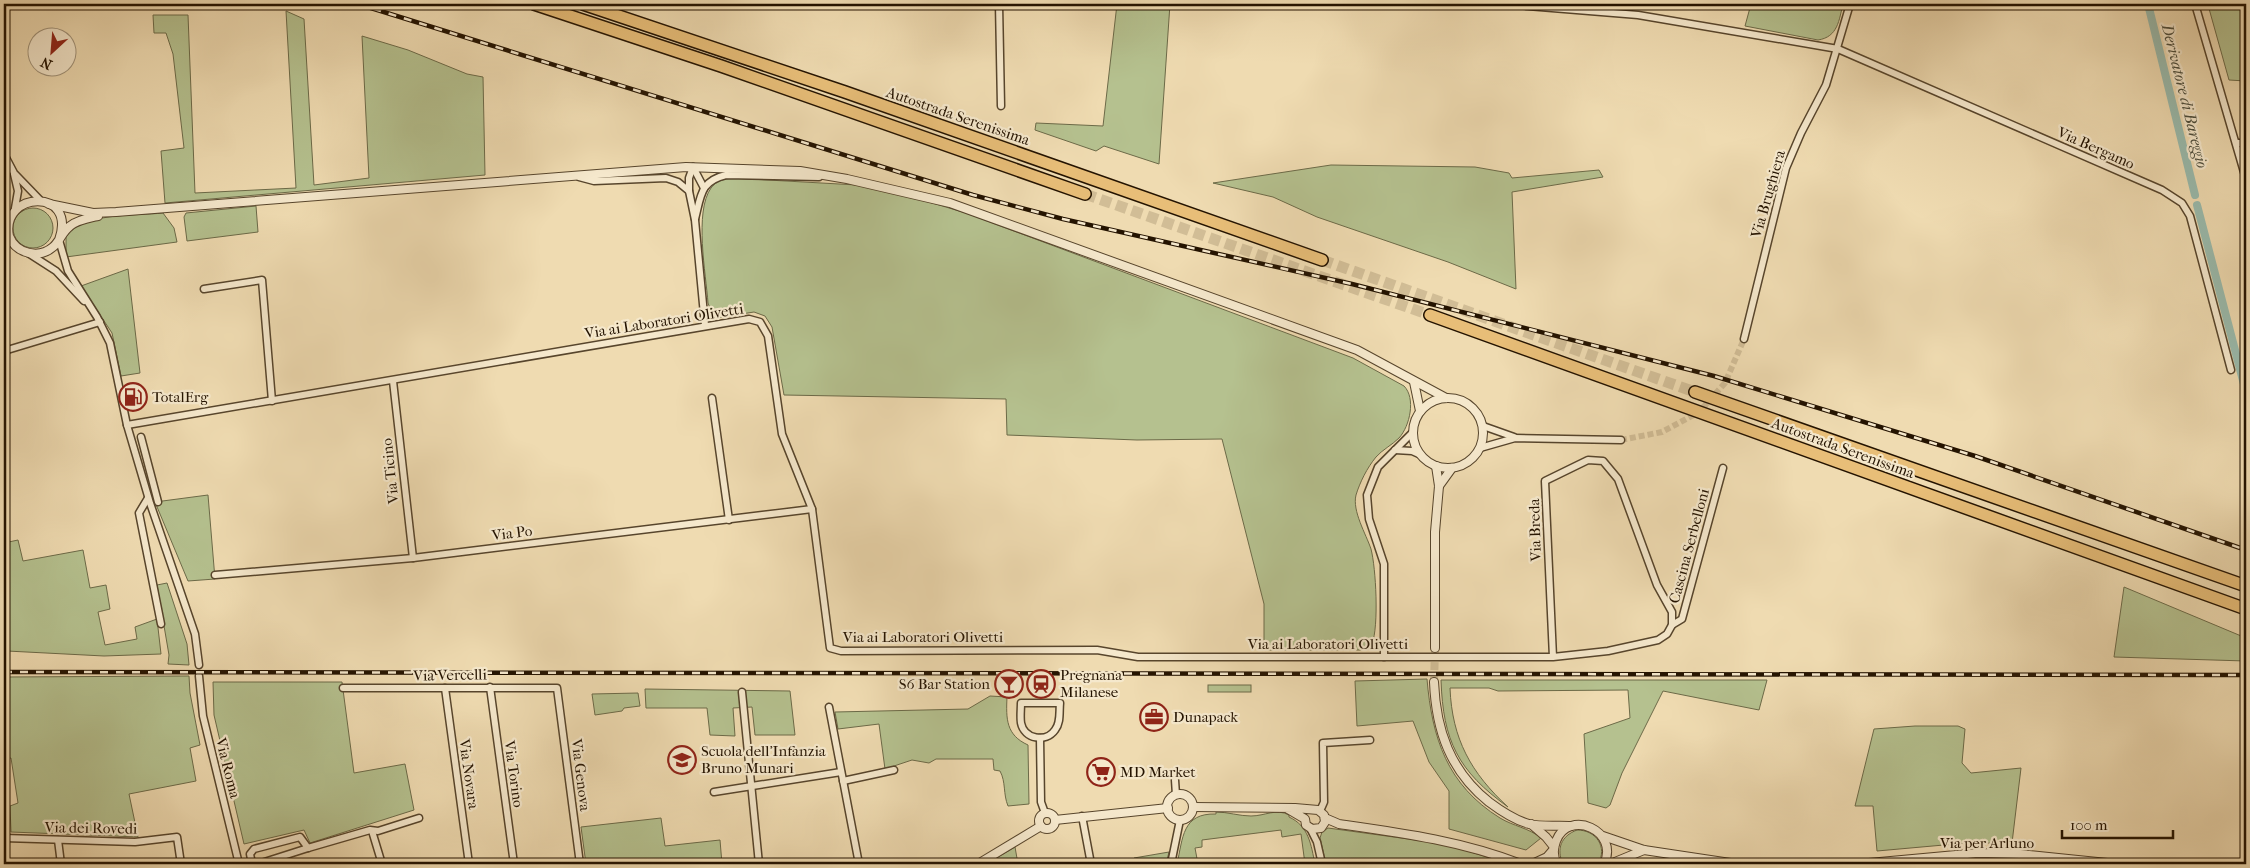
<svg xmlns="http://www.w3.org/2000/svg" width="2250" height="868" font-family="'IM FELL French Canon',serif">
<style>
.green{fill:#b5c18f;stroke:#6c6a48}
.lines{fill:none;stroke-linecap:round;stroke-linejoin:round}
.canal{stroke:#9abbad;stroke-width:8}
.minor-tunnel{stroke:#d1bd96;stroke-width:6;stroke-dasharray:6 3;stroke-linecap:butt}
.tertiary-tunnel{stroke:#d1bd96;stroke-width:8;stroke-dasharray:8 4;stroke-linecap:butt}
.motorway-tunnel{stroke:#d1bd96;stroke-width:11;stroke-dasharray:11 5.5;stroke-linecap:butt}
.minor-casing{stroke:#57452c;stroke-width:9}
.tertiary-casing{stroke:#57452c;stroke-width:10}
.motorway-casing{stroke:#241300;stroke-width:14}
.minor{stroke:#f5e8cc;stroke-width:6}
.tertiary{stroke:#f5e8cc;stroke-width:8}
.motorway{stroke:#e8be78;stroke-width:11}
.rail-casing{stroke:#241300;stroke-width:4.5}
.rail{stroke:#f5e8cc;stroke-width:2.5;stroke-dasharray:8;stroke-linecap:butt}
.labels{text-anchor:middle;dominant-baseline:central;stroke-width:4.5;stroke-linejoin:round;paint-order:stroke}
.street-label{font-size:15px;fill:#241300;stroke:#f5e8cc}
.poi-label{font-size:15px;fill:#241300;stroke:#f5e8cc;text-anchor:start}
.water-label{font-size:16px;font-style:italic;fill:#4d4e3d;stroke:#f5e8cc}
</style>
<rect width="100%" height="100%" fill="#efdbb1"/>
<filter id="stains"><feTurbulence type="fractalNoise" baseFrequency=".004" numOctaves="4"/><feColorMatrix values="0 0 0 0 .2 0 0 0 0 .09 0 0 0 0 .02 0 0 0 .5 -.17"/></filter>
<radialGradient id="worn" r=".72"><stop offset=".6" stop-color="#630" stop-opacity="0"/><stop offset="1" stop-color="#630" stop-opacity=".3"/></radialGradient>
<g class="green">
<path d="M1117,4h53l-11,160 -55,-18 -8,5 -61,-21 1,-7 67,3z"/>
<path d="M1751,4h92c-4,16 -5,33 -25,36l-73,-14z"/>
<path d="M2215,4h31v77l-17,-1 -21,-75z"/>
<path d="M286,11l18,8 10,166 55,-7 -7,-142 46,14 59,24 16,3 2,98 -320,28 -4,-52 23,-3 -11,-94 -7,-21h-12l-1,-18h35l7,178 101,-5z"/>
<path d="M1331,165l144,2 34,6 3,5 87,-8 4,7 -91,15 4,97 -68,-27 -131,-45 -44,-20 -60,-14z"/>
<path d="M732,178l125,7 55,12 54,16 387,145 51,28c12,12 6,40 -5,52 -7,7 -17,12 -23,19 -9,11 -16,25 -20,38 -4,16 10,39 15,54 5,19 8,77 1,95l-11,6h-97v-46l-42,-165 -85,1 -130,-5 -1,-36 -222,-4 -12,-68 -7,-11 -11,-4 -37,6 -6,-7 -3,-8c-2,-29 -14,-91 3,-115 5,-7 13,-9 21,-10z"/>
<path d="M256,206l2,26 -71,9 -3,-24 2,-4z"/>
<circle cx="33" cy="228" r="20"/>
<path d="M163,213l11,15 3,14 -111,15v-20c17,-25 69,-21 97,-24z"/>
<path d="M128,269l12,104 -19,3 -9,-43 -31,-47z"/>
<path d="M208,495l7,84 -27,2 -33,-79z"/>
<path d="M18,540l5,21 60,-11 7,38 16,-3 4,24 -12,3 7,33 32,-6 -2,-12 22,-8 4,35 -57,2 -97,-5 -3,-14v-94z"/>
<path d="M167,583l20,61 2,21 -21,-1 1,-9 -12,-70z"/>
<path d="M2124,587l122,51v23l-132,-4z"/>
<path d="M189,676l1,17 10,52 -10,3 6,33 -67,13 9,43 -127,-5 -1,-26 8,-3 -7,-45 -7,1v-82z"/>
<path d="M1427,679c5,59 20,106 73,139 13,8 29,10 41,20l-15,12 -77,-21v-38l-20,-29 -16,-41 -56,5 -2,-45z"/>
<path d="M1441,680h326l-8,30 -96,-19 -41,82 -12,32 -4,3 -18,-5 -4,-69 46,-16 -2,-28 -130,1 -9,-3h-39c2,51 21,85 58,119 -50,-36 -65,-66 -67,-127z"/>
<path d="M213,682h129l12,91 51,-9 9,46 -104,33 -6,-13 -60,14 -30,-129z"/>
<rect x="1208" y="685" width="43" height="7"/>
<path d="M645,689l145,2 5,44h-40l-3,-28 -19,1 2,28 -25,-1 -3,-27h-61z"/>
<path d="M638,693l2,13 -16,2 -2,3 -27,4 -3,-21z"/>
<path d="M990,696l17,1c-1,22 -1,38 21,48l1,59 -21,2c-5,-12 -2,-24 -8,-35l-6,-1 -1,-11h-57l-7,4 -17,-3 -27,9 -6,-45 -41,5 -3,-17 133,-3z"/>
<path d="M1915,726h43l7,3 -3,34 9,10 50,-5 -9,75h-46l-89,8 -4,-45h-18l19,-77z"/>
<path d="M1216,812c12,0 23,4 35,4 14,0 25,-8 38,-1v2c20,9 22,28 26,47h-10l-4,-30 -19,3 -1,-7 -79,10v7l-7,1 3,16h-21c6,-26 5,-51 39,-50z"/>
<path d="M661,818l4,28 55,-6 2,24h-136l-5,-37z"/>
<path d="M1328,828l117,16 58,18 -177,2 -6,-26 2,-6z"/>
<path d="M1577,830c19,0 31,17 21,34h-35c-7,-15 -2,-28 14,-34z"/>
<path d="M1015,847l3,17h-32z"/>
<path d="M1169,852l-3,12h-47l15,-3v-3z"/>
</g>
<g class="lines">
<g class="canal">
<path d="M2148,4l47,191"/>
<path d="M2197,205l49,187"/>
</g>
<path class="minor-tunnel" d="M1621,440l41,-8 37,-20 26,-29 19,-44"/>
<path class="tertiary-tunnel" d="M1434,682l1,-31"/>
<g class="motorway-tunnel">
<path d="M1085,194l345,121"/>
<path d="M1322,260l373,132"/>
</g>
<defs>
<g id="minor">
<path d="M999,4l2,102"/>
<path d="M1504,4l134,11 200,34 324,141 20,13 8,13 41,154"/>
<path d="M2195,4l51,175"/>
<path d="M2236,143h10"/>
<path d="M4,154l10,19 27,28"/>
<path d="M693,167l11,21"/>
<path d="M14,174l4,17 -3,17"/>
<path d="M579,177l15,4 72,-3 12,4 11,9 6,29 10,105"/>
<path d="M689,191v-13l4,-11"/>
<path d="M695,219c6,-23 5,-38 31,-44l93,2"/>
<path d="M59,240l9,31 29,46 13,26 17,82 23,78 45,131 4,31"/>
<path d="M28,253l28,18 28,30"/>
<path d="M204,289l58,-9 10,121"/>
<path d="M1744,339l42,-171 15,-35 25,-48 24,-81"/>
<path d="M4,351l96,-29"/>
<path d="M393,381l20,177"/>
<path d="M712,398l17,122"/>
<path d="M127,425l622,-106 11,3 8,14 14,98 30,75 18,139 11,3 256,-1 41,7h415l55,-6 50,-11 9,-6 5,-9v-13l-15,-27 -39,-106 -15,-18 -15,-1 -43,21 8,176"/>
<path d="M1483,426l31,11"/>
<path d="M141,437l17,65"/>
<path d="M1480,448l35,-10 106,2"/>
<path d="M1395,450l17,1 9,4"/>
<path d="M148,498l-9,15 22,111"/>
<path d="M215,575l198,-17 399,-49"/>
<path d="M1672,625l10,-6 41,-151"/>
<path d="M1384,657v-93l-15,-45 -2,-24 11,-28 35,-35"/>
<path d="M199,676l4,40 36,148"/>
<path d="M490,687l24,177"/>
<path d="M343,688h214l23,176"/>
<path d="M445,688l24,176"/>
<path d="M742,692l17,172"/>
<path d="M1021,703h39c-1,9 1,20 -5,27 -9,13 -31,9 -34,-7 -1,-6 0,-14 0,-20z"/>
<path d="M829,707l30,157"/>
<path d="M1040,738l1,64 4,11"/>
<path d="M1175,780l1,15"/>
<path d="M843,781l51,-11"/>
<path d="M714,792l127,-20"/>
<path d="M1320,811l4,-9 -1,-59 47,-3"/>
<path d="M1082,816l9,48"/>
<path d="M1310,828l7,14 5,22"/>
<path d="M372,831l10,33"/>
<path d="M4,838l131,4 42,-5 4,27"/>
<path d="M58,840l3,24"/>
<path d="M308,848l62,-18 8,1 41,-13"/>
<path d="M252,864l-2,-10 4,-5 46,-12 8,11 -50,16"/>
<path d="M1171,864l9,-44"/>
</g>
<g id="tertiary">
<path d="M49,204l44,9 23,-1 570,-45 114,4 47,8 103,24 407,147 89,48"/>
<path d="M59,240c19,-53 -59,-49 -50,-4 7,18 30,23 44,11 7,-6 9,-15 17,-21 7,-6 19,-8 28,-10"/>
<path d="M1414,382l6,29"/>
<circle cx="1448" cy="433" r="35"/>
<path d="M1439,486l13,-18"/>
<path d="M1435,648v-116l4,-46 -3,-20"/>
<path d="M1434,682c2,48 16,89 55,120 12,9 25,18 40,22 13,3 29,1 42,2"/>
<circle cx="1180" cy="807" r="13"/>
<path d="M1193,807l102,1 23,2 6,5 1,7 -4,6 -9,1 -6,-4 -1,-6 -17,-10"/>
<circle cx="1047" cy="821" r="8"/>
<path d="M1325,818l14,6c63,9 123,17 182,40"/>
<path d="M1055,820l113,-12"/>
<path d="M1531,824l15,13 8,10"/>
<path d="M1603,836l41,14 93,14"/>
<path d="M978,864l63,-38"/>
<path d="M1532,864l15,-7 6,-7"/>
<path d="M1557,864c-4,-7 -4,-15 -1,-23 13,-33 64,-10 48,23"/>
<path d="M1610,864l34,-14"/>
<path d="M1858,864l120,-11 42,1 97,10"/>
</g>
<g id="motorway">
<path d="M534,4l187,62 364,128"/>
<path d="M583,4l262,88 477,168"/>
<path d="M1430,315l816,294"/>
<path d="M1695,392l551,194"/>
</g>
</defs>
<use href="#minor" class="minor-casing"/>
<use href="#tertiary" class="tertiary-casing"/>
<use href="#motorway" class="motorway-casing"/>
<use href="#minor" class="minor"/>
<use href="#tertiary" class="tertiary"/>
<use href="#motorway" class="motorway"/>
<defs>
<g id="rail">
<path d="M358,4l615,191 90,24 289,65 362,92 261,80 271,94"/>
<path d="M4,672l2242,3"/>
</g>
</defs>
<use href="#rail" class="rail-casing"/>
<use href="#rail" class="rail"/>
</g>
<defs>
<symbol id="fuel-ring" viewBox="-11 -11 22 22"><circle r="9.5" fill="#f5e8cc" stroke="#8f2418" stroke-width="1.5"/><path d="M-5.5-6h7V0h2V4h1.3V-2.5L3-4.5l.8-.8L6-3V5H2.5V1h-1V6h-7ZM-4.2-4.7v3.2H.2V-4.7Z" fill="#8f2418"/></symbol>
<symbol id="bar-ring" viewBox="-11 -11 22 22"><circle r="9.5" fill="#f5e8cc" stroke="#8f2418" stroke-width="1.5"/><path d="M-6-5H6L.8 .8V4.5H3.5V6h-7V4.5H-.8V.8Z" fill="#8f2418"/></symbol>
<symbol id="station-ring" viewBox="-11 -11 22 22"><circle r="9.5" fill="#f5e8cc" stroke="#8f2418" stroke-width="1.5"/><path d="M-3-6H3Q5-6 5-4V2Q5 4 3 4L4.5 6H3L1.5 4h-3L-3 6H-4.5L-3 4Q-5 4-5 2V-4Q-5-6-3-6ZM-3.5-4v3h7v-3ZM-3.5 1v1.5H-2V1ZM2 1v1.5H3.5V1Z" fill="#8f2418"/></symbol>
<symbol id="office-ring" viewBox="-11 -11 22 22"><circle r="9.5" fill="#f5e8cc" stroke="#8f2418" stroke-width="1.5"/><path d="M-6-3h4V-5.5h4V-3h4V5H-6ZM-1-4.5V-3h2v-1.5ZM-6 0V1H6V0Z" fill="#8f2418"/></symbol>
<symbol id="school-ring" viewBox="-11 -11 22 22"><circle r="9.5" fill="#f5e8cc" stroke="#8f2418" stroke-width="1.5"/><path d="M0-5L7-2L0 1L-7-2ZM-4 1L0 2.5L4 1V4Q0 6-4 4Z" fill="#8f2418"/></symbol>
<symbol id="supermarket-ring" viewBox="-11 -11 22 22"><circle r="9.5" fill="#f5e8cc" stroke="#8f2418" stroke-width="1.5"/><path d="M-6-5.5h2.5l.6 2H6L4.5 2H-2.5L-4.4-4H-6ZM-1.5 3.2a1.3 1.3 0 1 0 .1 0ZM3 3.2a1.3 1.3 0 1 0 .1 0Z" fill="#8f2418"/></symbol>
</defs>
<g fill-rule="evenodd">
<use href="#fuel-ring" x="117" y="381" width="32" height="32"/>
<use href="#bar-ring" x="993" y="668" width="32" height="32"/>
<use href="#station-ring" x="1025" y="668" width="32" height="32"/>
<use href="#office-ring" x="1138" y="701" width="32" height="32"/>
<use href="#school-ring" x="666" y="744" width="32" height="32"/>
<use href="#supermarket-ring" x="1085" y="756" width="32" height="32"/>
</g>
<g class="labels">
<g class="street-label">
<text transform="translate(958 116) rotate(19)">Autostrada Serenissima</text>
<text transform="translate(2096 148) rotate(24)">Via Bergamo</text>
<text transform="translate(1768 194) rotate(-74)">Via Brughiera</text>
<text transform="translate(664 321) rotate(-9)">Via ai Laboratori Olivetti</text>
<text transform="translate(1843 448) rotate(20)">Autostrada Serenissima</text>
<text transform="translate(390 471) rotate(-96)">Via Ticino</text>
<text transform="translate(1535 530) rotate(-92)">Via Breda</text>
<text transform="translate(512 533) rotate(-7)">Via Po</text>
<text transform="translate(1689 546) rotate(-75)">Cascina Serbelloni</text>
<text x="923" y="637">Via ai Laboratori Olivetti</text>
<text x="1328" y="644">Via ai Laboratori Olivetti</text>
<text transform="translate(450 675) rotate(-1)">Via Vercelli</text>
<text transform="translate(228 768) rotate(76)">Via Roma</text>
<text transform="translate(469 774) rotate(82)">Via Novara</text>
<text transform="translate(514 774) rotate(82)">Via Torino</text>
<text transform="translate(581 775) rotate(83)">Via Genova</text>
<text transform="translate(91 828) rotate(1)">Via dei Rovedi</text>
<text x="1987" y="843">Via per Arluno</text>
</g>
<g class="poi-label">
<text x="152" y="397">TotalErg</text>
<text x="1060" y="675">Pregnana<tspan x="1060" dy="17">Milanese</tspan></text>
<text x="990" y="684" text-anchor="end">S6 Bar Station</text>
<text x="1173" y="717">Dunapack</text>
<text x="701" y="751">Scuola dell'Infanzia<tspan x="701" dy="17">Bruno Munari</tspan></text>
<text x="1120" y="772">MD Market</text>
</g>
<g class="water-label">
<text transform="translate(2185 96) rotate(76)">Derivatore di Bareggio</text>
</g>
</g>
<rect width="2250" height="868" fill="none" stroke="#efdbb1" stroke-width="20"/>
<rect x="5" y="5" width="2240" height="858" fill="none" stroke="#241300" stroke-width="2.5"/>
<rect x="10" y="10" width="2230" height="848" fill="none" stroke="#241300"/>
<g transform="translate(52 52) rotate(206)"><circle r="24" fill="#f5e8cc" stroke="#a1937a"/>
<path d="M0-4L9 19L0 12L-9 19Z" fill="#8f2418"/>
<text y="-8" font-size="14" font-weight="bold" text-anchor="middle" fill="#241300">N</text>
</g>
<path d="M2062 830v8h111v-8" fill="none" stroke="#241300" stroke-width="2.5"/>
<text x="2070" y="830" font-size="15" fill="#241300" stroke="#f5e8cc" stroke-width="4" paint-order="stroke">100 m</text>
<rect width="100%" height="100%" filter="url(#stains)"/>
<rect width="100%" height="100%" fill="url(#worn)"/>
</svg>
